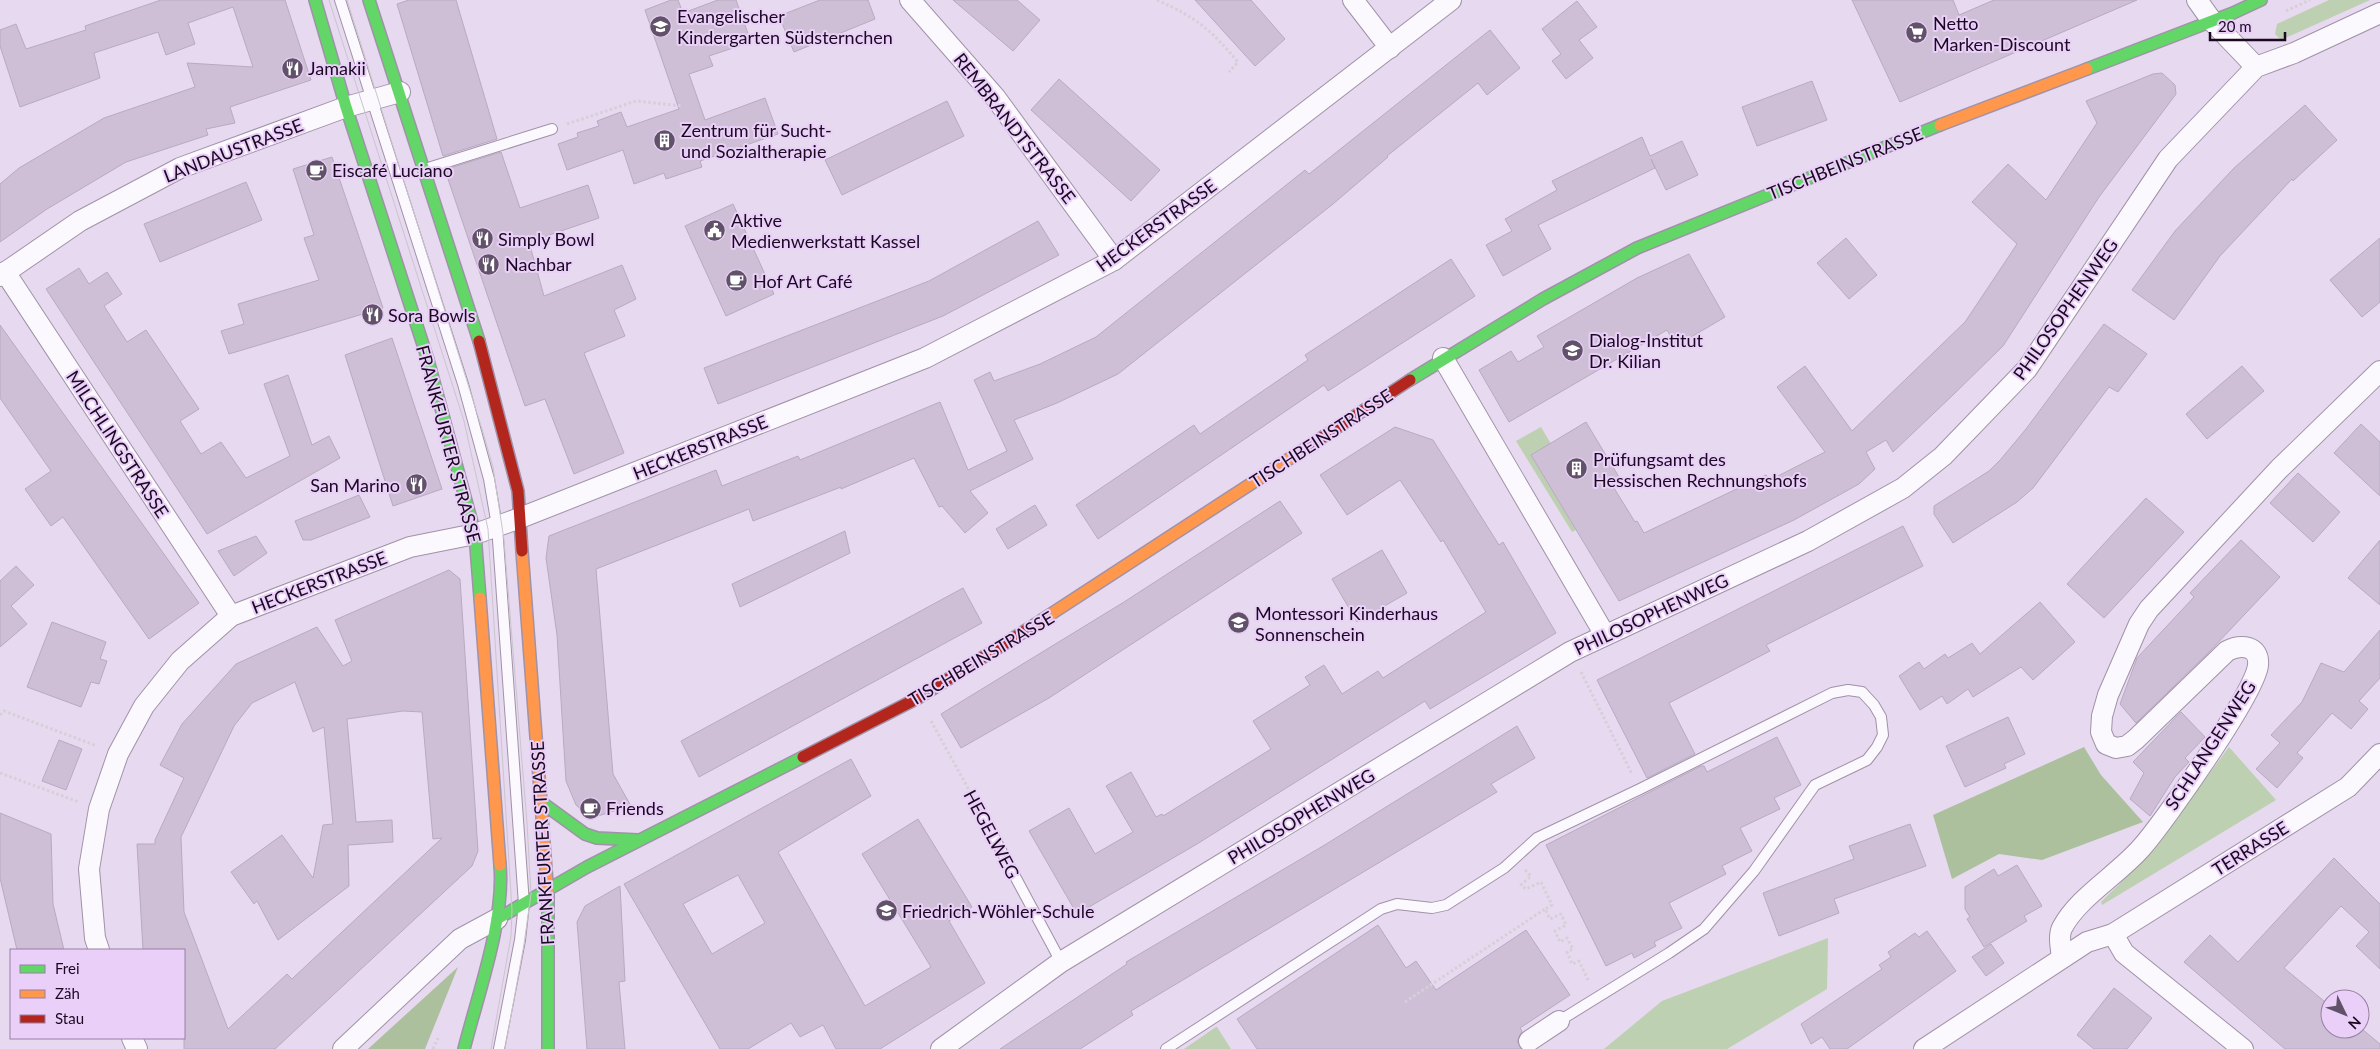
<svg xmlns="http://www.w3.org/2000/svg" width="2380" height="1049" font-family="Lato,sans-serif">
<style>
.green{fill:#bdd0b1}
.forest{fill:#acc09e}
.building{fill:#cebfd6;stroke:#b8aac0;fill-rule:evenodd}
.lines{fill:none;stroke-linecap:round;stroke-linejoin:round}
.lane-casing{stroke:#a092a8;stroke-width:12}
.street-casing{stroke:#a092a8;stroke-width:22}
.fast-casing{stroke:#a092a8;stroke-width:14}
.slow-casing{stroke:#a092a8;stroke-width:14}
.jam-casing{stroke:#a092a8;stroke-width:14}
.path{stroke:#d5d0d7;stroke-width:3;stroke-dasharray:2.5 2.5;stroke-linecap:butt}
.lane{stroke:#fbf9fd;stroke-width:10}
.street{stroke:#fbf9fd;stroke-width:20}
.fast{stroke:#63d668;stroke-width:11}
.slow{stroke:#ff974d;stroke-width:11}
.jam{stroke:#b3261e;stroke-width:11}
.tram{stroke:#cac5cd;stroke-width:1}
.labels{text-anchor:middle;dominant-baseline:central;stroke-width:4;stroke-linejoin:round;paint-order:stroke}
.poi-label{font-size:18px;fill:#1a0921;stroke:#eacff9;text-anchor:start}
.street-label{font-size:18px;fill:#1a0921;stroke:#eacff9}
</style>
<rect width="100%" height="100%" fill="#e7d9ef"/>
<g class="green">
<path d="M2329,0h41l-89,40 -6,-6 2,-10z"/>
<path d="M1541,427l10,17 -19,11 44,75 -4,2 -56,-91z"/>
<path d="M2229,747l47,53 -174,105 -1,-3 50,-49z"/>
<path d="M1828,938l-1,51 -100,60h-123l58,-48z"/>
<path d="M1217,1027l14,22h-47l32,-22z"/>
</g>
<g class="forest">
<path d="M2084,747l17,28 42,47 -101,38 -43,-6 -47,25 -19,-64z"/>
<path d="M458,967l-33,82h-57z"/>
</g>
<g class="building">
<path d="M161,0h124l26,80 -81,27 5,16 -29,6 2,6 -82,27 -79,47 -47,33v-58l19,-16 85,-50 91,-31 -8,-24 66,4 -20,-60 -45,16 7,21 -29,11 -8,-23 -64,21 6,25 -80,29 -20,-61v-16l16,-6 10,25 60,-19 -1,-4z"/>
<path d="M409,0h47l41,139 -54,17 -46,-152z"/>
<path d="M671,0h7l5,13 35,-13h18l15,42 -42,14 4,10 -24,8 16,46 60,-22 13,36 -78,27 2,6 -36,12 -2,-6 -30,11 -11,-34 -56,20 -9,-26 20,-7 -1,-4 22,-7 -2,-5 24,-9 6,15 52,-18 -34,-99z"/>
<path d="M820,0h48l7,19 -81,33 -15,-36z"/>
<path d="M953,0h64l23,20 -27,31z"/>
<path d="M1195,0h56l34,39 -30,27z"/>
<path d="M1852,0h101l6,15 35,-15h143l-237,102z"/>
<path d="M1577,1l20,26 -18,13 14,18 -27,21 -14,-18 9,-7 -19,-25z"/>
<path d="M1490,30l30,38 -33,27 -9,-12 -91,73 1,1 -55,47 -215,170 -61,29 -43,17 19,39 -63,32 18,22 -23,20 -23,-27 -3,1 -25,-49 -73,31v-2l-88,34 -4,-12 -153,60 17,205 18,32 -40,12 -15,-13 -10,-24 -9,-146 -11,-77 3,-22 167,-66 6,16 76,-30 2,4 140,-58 28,68 39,-19 -33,-71 16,-8 4,9 46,-17 56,-27 209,-167 4,4z"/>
<path d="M2162,73l13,12 1,9 -77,103 -96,149 -50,49 -60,57 -7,-12 -20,12 9,17 -16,15 -65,36 -175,81 -88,-146 55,-33 36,60 -8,6 21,34 2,-1 7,12 122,-58 4,5 55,-28 -48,-65 28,-21 47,65 113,-109 52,-78 -45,-42 36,-38 38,36 51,-77 -11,-22 67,-27z"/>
<path d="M1059,79l101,91 -29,31 -100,-91z"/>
<path d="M1812,81l15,39 -70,26 -15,-39z"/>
<path d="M947,101l17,35 -122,59 -17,-35z"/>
<path d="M2305,105l32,35 -44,41 -1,-2 -72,77 -46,64 -42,-30 43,-59 59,-63z"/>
<path d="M1642,137l8,19 32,-15 16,34 -32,15 -15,-31 4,9 -117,57 13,24 -48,27 -17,-31 26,-14 -7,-12 52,-29 -5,-9z"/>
<path d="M501,152l19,56 68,-23 11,33 -70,24 15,54 78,-31 14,34 -22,11 11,26 -41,17 40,100 -50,21 -29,-75 -20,7 -77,-227 -1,-10z"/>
<path d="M332,157l51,151 -154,46 -8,-23 23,-7 -6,-20 81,-24 -15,-42 10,-3 -21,-66z"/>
<path d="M246,182l16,38 -102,42 -16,-38z"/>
<path d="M733,204l41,90 -48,22 -41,-90z"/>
<path d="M1038,221l21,34 -116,61 -225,88 -14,-36 225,-87z"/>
<path d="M1846,238l31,37 -28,24 -32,-36z"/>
<path d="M2380,238v64l-18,15 -32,-37z"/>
<path d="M1689,254l36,63 -49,29 -9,-16 -158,92 -30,-52 32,-19 7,11 26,-15 -7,-11 100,-58z"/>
<path d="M1451,259l24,37 -147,95 -4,-6 -226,154 -22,-34 118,-80 6,9 108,-74 -3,-5z"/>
<path d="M79,268l10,16 18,-12 15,22 -18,12 23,36 19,-12 53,79 -19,12 21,33 20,-12 25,36 44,-22 -26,-72 24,-9 24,70 17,-9 11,22 -133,76 -161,-245z"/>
<path d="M2104,324l43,30 -29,38 -9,-5 -76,101 -16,14 -64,41 -19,-29v-8l55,-35 12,-12 25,-30z"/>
<path d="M0,325l199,278 -50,36 -86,-122 -12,9 -26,-37 26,-18 -51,-73z"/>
<path d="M392,338l50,151 -49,17 -48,-151z"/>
<path d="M2242,366l22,25 -57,48 -21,-25z"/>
<path d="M2361,424l19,18v54l-46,-43z"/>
<path d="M1395,427l38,13 66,105 4,-3 53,91 -126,76 -5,-8 -228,143 -120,70 -48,-83 40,-23 26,46 38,-22 -27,-46 25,-14 25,45 6,-3 1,2 108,-67 -18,-28 57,-36 -5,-8 19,-12 18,29 36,-23 5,7 103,-66 -43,-72 -2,2 -41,-62 -53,35 -27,-40z"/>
<path d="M2298,473l42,39 -27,30 -43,-39z"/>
<path d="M359,495l11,22 -59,23h-8l-8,-19z"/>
<path d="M2146,498l38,34 -80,86 -37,-34z"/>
<path d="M1280,501l22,32 -253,165 -88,50 -20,-34 183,-112z"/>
<path d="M1035,505l12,20 -39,24 -12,-20z"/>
<path d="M1903,526l20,40 -157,79 4,6 -101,52 26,51 -48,24 -50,-98z"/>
<path d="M845,531l5,22 -110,54 -8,-23z"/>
<path d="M256,536l11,17 -33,23 -16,-25z"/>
<path d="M2241,540l39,37 -69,73 -75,73 -16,-19 17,-46 57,-61 -4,-4z"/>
<path d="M2380,540v65l-32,-27z"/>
<path d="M1382,550l25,43 -50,29 -25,-43z"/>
<path d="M16,566l18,19 -23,21 16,18 -27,23v-66z"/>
<path d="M449,570l11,9 18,272 -6,15 -197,183h-91v-99h-41l-6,-106h18v-4l29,-62 -24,-13 22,-41 54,-60 81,-37 26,39 9,-5 -17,-41zM295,682l18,50 11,-5 9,97 -10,1 -10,53 -31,-43 -51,37 23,32 3,-3 21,39 71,-54 -1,-41 45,-3 -1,-22 -36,2 -9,-103 56,-8 19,1 11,127 9,-1 -150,141 -5,-5 -59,55 -44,-117 -3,-75 53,-111 18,-23z"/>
<path d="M963,588l19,35 -283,154 -18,-36z"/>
<path d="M2040,602l35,40 -42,38 -12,-13 -48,30 -5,-8 -21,15 -5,-8 -22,14 -21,-34 20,-14 5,7 21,-15 3,4 24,-15 8,11z"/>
<path d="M52,622l54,20 -6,17 7,2 -8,23 -8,-2 -10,25 -54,-20z"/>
<path d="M2380,630v48l-21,23 9,8 -17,20 -19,-16 -35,40 6,5 -26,30 -21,-19 24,-26 -9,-8 31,-33 19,-39 23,9z"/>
<path d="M2181,712l24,25 -20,21 4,4 -14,15 -25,39 -20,-17 14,-26 -11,-11z"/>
<path d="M2008,717l17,37 -21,10 2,4 -41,19 -19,-41z"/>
<path d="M1517,726l18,32 -44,26 6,8 -366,219 2,4 -53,34h-80l127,-85 -1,-2 197,-116z"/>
<path d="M1777,737l24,48 -27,13 6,11 -40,19 12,23 -30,15 4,8 -57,29 13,25 -28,14 2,4 -22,12 -2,-5 -26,13 -60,-121 155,-79h3l3,6z"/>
<path d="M59,740l23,9 -16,41 -24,-9z"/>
<path d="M851,759l20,37 -93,56 87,154 66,-39 -69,-113 56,-35 54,88 -23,14 36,62 -105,66h-44l-13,-24 -23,12 -9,-14 -43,26h-28l-96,-165zM738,875l27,48 -53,31 -29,-50z"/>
<path d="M0,813l51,21 2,70 11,46h-47l-17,-72z"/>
<path d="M1910,824l16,42 -92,33 5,14 -60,23 -16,-43 91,-34 -5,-13z"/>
<path d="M2334,858l46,46v65l-24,-23 13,-14 -28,-26 -57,62 46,38v23h32l18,15v5h-95l-101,-87 26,-27 28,27z"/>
<path d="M2017,865l25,41 -18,10 3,5 -43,26 -17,-28 3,-2 -5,-8v-22l29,-18 4,7z"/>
<path d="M620,886l5,95 -6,1 6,67h-38l-10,-127 8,-16z"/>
<path d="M1378,925l28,43 10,-7 20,29 90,-60 44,65 -50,33 2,3 -5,10 4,8h-264l-20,-30z"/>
<path d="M1927,931l29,40 -109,78h-17l-8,-12 -11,7 -10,-20 81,-55 -3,-4 12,-8 -3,-5 27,-19 4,4z"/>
<path d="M1991,944l13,19 -18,13 -14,-19z"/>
<path d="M2114,988l38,30 -25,31h-33l-17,-14z"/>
</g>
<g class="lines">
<defs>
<g id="lane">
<path d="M340,0l123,384 26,95 8,47 27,378 -4,36 -21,109"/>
<path d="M425,169l127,-40"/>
<path d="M982,815l79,147"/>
<path d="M1166,1049l215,-140 16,-5 35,4 14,-3 58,-37 33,-30 103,-49 192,-96 16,-3 14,2 12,13 7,12 2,18 -6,12 -10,13 -52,25 -61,86 -50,58 -35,24 -110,68"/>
</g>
<g id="street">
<path d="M910,0l85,97 119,163"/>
<path d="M1353,0l37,48"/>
<path d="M2197,0l15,21 44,46"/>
<path d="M5,272l226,344"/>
<path d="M0,276l80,-55 100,-53 166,-61 54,-15"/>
<path d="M1443,358l162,277"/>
<path d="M2113,934l11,19 119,96"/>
<path d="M99,950l-4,-12 -6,-69 10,-60 19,-55 26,-48 36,-45 51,-45 179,-69 65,-13 45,-16 405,-160 189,-98 337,-260"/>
<path d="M2062,958c-1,-10 -4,-22 0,-30 16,-31 57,-54 80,-81 22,-25 114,-155 116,-182 2,-20 -18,-21 -31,-14l-91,88 -9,7 -11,2 -10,-4 -5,-12 1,-16 6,-21 31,-71 10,-15 130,-140 101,-98"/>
<path d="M132,1038l5,11"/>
<path d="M1529,1041l30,-20"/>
<path d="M343,1049l117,-110 37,-20"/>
<path d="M941,1049l120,-87 509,-310 238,-111 95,-53 40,-32 84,-87 141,-210 88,-92 38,-14 86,-40"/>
<path d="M1924,1049l163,-107 26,-8 235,-147 32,-33"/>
</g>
<g id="fast">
<path d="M315,0l31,107 82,253 47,174 5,64"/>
<path d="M369,0l110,341"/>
<path d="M2087,69l146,-56 28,-13"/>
<path d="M1410,380l133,-81 94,-51 303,-123"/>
<path d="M541,802l44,32 12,4 41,2"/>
<path d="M548,896v153"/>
<path d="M497,919l90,-52 216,-110"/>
<path d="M464,1049c14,-55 41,-129 36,-184"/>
</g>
<g id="slow">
<path d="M1940,125l147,-56"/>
<path d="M522,551l26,345"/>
<path d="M480,598l20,267"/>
<path d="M1028,629l284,-185"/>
</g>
<g id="jam">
<path d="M479,341l39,150 4,60"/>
<path d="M1312,444l98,-64"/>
<path d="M803,757l115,-59 110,-69"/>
</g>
</defs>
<use href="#lane" class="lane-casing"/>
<use href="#street" class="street-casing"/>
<use href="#fast" class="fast-casing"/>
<use href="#slow" class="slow-casing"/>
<use href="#jam" class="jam-casing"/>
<g class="path">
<path d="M1157,0c40,18 53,29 81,62l-9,10"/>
<path d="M2286,11l24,-11"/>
<path d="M567,124l69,-23 46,5"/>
<path d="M1581,672l51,102"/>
<path d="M0,715l4,-4 93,35"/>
<path d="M931,721l44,80"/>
<path d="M0,773l79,29"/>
<path d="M1525,870l6,6 -10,9 5,4 15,-7 11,23 -7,4 5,10 11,-5 5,11 -11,6 5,11 7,-4 6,11 -6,3 5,12 7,-3 10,21"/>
<path d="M1405,1002l140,-93"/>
<path d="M433,1049l5,-11"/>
</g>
<use href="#lane" class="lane"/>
<use href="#street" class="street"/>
<use href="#fast" class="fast"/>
<use href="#slow" class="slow"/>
<use href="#jam" class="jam"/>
<g class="tram">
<path d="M329,0l135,421 24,108 24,381 -1,26 -20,113"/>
<path d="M347,0l135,429 11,38 11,73 23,283 4,71 -7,50 -19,105"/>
</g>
</g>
<defs>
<symbol id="school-disc" viewBox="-11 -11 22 22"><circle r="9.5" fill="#625269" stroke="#eacff9"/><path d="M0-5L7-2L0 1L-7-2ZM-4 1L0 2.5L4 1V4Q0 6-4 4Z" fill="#fff"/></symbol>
<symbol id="supermarket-disc" viewBox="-11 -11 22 22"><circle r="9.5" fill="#625269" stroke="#eacff9"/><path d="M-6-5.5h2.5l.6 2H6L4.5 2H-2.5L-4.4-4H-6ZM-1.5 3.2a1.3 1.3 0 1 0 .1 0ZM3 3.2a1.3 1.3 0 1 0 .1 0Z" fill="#fff"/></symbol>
<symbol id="restaurant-disc" viewBox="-11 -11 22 22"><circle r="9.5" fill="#625269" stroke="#eacff9"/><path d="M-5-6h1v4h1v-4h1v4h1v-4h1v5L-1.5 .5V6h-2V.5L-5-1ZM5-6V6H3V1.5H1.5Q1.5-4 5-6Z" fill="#fff"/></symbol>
<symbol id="building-disc" viewBox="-11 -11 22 22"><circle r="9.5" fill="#625269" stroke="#eacff9"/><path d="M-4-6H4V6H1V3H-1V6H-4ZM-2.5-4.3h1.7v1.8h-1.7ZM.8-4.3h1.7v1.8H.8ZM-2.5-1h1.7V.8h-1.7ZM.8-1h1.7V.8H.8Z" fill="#fff"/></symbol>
<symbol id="cafe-disc" viewBox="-11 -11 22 22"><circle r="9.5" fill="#625269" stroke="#eacff9"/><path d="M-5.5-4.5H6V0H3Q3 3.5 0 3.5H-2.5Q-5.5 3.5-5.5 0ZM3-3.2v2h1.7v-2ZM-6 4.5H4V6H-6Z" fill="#fff"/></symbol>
<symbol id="civic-disc" viewBox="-11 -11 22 22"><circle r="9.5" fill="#625269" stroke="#eacff9"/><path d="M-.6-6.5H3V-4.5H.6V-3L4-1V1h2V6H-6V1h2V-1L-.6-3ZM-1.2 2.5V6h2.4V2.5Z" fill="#fff"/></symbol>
</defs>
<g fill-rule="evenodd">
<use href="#school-disc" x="648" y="14" width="25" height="25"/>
<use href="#supermarket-disc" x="1904" y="20" width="25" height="25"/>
<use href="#restaurant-disc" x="280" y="56" width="25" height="25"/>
<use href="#building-disc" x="652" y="128" width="25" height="25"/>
<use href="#cafe-disc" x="304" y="158" width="25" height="25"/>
<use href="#civic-disc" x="702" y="218" width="25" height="25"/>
<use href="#restaurant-disc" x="470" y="226" width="25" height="25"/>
<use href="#restaurant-disc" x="476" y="252" width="25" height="25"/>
<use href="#cafe-disc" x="724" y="268" width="25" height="25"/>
<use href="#restaurant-disc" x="360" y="302" width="25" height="25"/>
<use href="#school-disc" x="1560" y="338" width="25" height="25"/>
<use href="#building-disc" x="1564" y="456" width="25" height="25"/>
<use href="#restaurant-disc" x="404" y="472" width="25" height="25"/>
<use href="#school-disc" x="1226" y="610" width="25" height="25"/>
<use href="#cafe-disc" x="578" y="796" width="25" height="25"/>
<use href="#school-disc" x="874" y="898" width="25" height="25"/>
</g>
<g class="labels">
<g class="poi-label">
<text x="677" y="16">Evangelischer<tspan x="677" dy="21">Kindergarten Südsternchen</tspan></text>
<text x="1933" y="23">Netto<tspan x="1933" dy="21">Marken-Discount</tspan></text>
<text x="308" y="68">Jamakii</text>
<text x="681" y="130">Zentrum für Sucht-<tspan x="681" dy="21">und Sozialtherapie</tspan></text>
<text x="332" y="170">Eiscafé Luciano</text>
<text x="731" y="220">Aktive<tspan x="731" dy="21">Medienwerkstatt Kassel</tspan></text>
<text x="498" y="239">Simply Bowl</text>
<text x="505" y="264">Nachbar</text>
<text x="753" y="281">Hof Art Café</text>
<text x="388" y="315">Sora Bowls</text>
<text x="1589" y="340">Dialog-Institut<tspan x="1589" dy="21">Dr. Kilian</tspan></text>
<text x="1593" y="459">Prüfungsamt des<tspan x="1593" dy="21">Hessischen Rechnungshofs</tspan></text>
<text x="400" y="485" text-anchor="end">San Marino</text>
<text x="1255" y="613">Montessori Kinderhaus<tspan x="1255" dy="21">Sonnenschein</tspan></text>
<text x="606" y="808">Friends</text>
<text x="902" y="911">Friedrich-Wöhler-Schule</text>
</g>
<g class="street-label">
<text transform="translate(1015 128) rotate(52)">REMBRANDTSTRASSE</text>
<text transform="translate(233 150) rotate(-21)">LANDAUSTRASSE</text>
<text transform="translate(1845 163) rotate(-22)">TISCHBEINSTRASSE</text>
<text transform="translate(1156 225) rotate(-36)">HECKERSTRASSE</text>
<text transform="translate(2065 309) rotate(-55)">PHILOSOPHENWEG</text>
<text transform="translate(1321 438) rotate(-33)">TISCHBEINSTRASSE</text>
<text transform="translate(118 444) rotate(57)">MILCHLINGSTRASSE</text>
<text transform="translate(449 444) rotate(75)">FRANKFURTER STRASSE</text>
<text transform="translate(700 447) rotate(-22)">HECKERSTRASSE</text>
<text transform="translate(319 582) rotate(-21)">HECKERSTRASSE</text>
<text transform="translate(1651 614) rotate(-25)">PHILOSOPHENWEG</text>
<text transform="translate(981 658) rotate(-31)">TISCHBEINSTRASSE</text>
<text transform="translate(2210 745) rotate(-57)">SCHLANGENWEG</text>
<text transform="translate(1301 816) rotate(-31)">PHILOSOPHENWEG</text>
<text transform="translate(992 834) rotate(62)">HEGELWEG</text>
<text transform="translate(542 843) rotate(-93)">FRANKFURTER STRASSE</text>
<text transform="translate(2250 848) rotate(-32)">TERRASSE</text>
</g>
</g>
<rect x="10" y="949" width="175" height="90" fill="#eacff9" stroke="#9780a3"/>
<rect x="20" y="965" width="25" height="8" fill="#63d668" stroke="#9780a3"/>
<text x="55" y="974" font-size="15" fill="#1a0921">Frei</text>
<rect x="20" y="990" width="25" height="8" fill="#ff974d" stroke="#9780a3"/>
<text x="55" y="999" font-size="15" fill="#1a0921">Zäh</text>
<rect x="20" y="1015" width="25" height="8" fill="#b3261e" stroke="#9780a3"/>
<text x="55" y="1024" font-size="15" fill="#1a0921">Stau</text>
<g transform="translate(2345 1014) rotate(133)"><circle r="24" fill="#eacff9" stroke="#9780a3"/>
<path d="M0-4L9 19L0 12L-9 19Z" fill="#625269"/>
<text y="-8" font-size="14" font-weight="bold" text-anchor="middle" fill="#1a0921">N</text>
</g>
<path d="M2210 32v8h75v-8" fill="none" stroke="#1a0921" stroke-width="2.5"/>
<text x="2218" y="32" font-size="15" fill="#1a0921" stroke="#eacff9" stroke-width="4" paint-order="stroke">20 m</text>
</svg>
